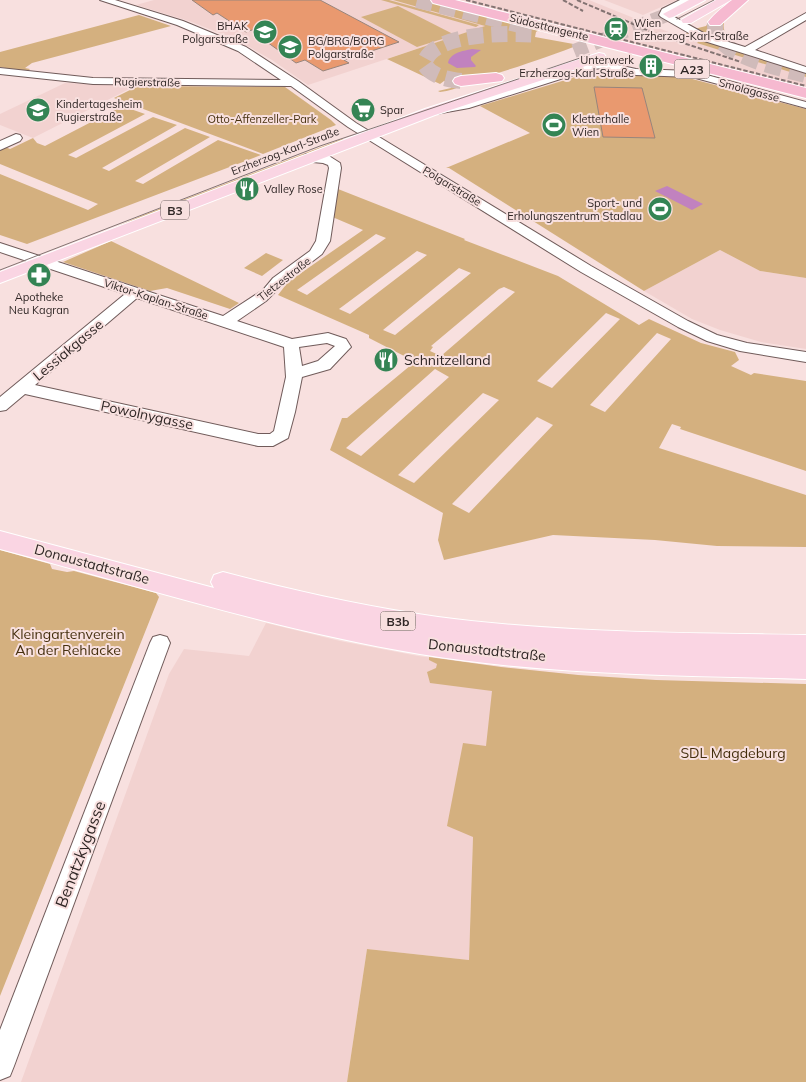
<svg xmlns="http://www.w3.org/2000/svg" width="806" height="1082" font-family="Mulish,sans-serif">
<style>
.built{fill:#f2d2d0}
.green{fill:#d4b07f;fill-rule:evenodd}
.water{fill:#c182bf}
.building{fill:#e9996f;stroke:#98857c}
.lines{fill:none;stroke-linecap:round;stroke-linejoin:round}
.major-tunnel{stroke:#d0bbba;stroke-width:14;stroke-dasharray:14 7;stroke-linecap:butt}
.highway-tunnel{stroke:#d0bbba;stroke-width:16;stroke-dasharray:16 8;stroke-linecap:butt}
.minor-casing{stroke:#705b5a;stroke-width:2}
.major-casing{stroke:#fff;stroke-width:2}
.highway-casing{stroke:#fff;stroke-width:2}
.minor{fill:#fff;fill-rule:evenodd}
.major{fill:#fad5e3;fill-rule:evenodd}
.highway{fill:#f6b9d0;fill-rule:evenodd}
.tram{stroke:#837372;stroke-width:1}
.rail{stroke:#837372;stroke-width:2;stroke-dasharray:4.5 2;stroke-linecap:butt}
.labels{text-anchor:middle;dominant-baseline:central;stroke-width:4;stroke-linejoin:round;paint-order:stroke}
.far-poi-label{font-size:11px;fill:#2f2625;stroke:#f8e0df;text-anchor:start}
.far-street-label{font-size:11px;fill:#2f2625;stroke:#f8e0df}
.far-park-label{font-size:11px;fill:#452f0e;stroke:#f8e0df}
.shield{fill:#f8e0df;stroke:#6b5e5d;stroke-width:1}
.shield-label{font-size:12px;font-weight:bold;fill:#2f2625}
.street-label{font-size:14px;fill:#2f2625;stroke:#f8e0df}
.poi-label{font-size:14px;fill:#2f2625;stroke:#f8e0df;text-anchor:start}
.park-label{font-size:14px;fill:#452f0e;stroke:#f8e0df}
.near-street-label{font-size:16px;fill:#2f2625;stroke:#f8e0df}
</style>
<rect width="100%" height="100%" fill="#f8e0df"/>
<g class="built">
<path d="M154,0h239l93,26 -178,59 -36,-25 -35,-20 -48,-19 -53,-16z"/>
<path d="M451,0h138l87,35 25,4 -3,4 108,34v13z"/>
<path d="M604,0h73l-34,15z"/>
<path d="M65,83l72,2 -104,53 -33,-13v-11z"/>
<path d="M720,250l40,21 46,7v71l-45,-7 -41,-12 -28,-11 -48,-28z"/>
<path d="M266,623l74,18 78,15 83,11 77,8 -105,162 -4,123 -102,-11 -20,133h-326l148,-408 15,-25 65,7z"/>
</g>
<g class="green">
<path d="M381,0h8l90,25 -3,2z"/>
<path d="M393,0h35l114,28 -6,4 -1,5 44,8c-21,8 -57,21 -88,30 -17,5 -33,15 -51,17l-2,-1 13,-3 2,-4 -9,-3 -4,3 -53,-25 98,-33z"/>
<path d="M398,6l57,29 -38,12 -56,-30z"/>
<path d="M139,15l32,11 -139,37 -7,5 5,1 -3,3 -27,-5v-15z"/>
<path d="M709,21l15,2c-2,8 4,13 8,19l-30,-9 -8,-4 12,-3z"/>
<path d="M688,33l16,7 102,32v5l-109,-34 4,-4 -21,-4z"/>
<path d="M585,74l96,2 125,33v169l-46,-7 -40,-21 -76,41 -195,-123h-3l84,-35 -50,-27z"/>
<path d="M138,86l147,1 46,33 5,5 -73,29 -149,-56z"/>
<path d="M122,106l23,8 -77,41 8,3 77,-41 24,8 -75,43 7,3 76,-43 25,9 -75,44 8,3 75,-44 43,15 -234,89 -27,-9v-61l88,36 10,-6 -98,-40v-16l3,-2 7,3 23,-11 4,5 8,3z"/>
<path d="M342,139h2l-281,111 78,-34z"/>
<path d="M338,189l127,50 -1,1 94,36 81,49 10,-6 52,24 34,9 4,8 -8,6 20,9 3,-2 52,8v90l-126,-42 1,-2 -9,-3 -13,24 147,47v52l-89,-1 -62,-6 -102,-5 -109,25 -6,-20 5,-27 -113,-63 12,-32h5l64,-53 -7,-4 4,-3 -39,-20v-3l-91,-40 10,-13 75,-52 -33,-14zM376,234l10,4 -79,57 -10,-5zM417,251l10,4 -77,59 -11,-5zM459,268l12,5 -76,62 -12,-5zM504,287l11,5 -74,64 -11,-5 3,-4 -2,-1 68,-57zM606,313l14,6 -68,69 -15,-7zM657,333l14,6 -66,73 -15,-7zM435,369l14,8 -88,79 -15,-8zM483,393l16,7 -85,83 -16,-8zM537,417l16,8 -84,88 -17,-9z"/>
<path d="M111,241l128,62 -9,6 -63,-21 -17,3 -87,-29z"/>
<path d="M266,253l17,7 -21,16 -18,-8z"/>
<path d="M0,550l50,14 2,5 15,3 7,-1 82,22 3,4 -159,399z"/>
<path d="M429,657l72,10 77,8 78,5 150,4v398h-459l20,-133 102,11 4,-123 -26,-11 16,-83 23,3 6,-55 -62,-8 -3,-11 9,-4 1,-4 -8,-4z"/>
</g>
<g class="water">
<path d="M472,49l9,1 -10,7v3l5,6 -1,1 -18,1 -9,-5c2,-10 14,-12 24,-14z"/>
<path d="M667,186l36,18 -11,6 -37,-19z"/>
</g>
<g class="building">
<path d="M192,0h128l79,42 -55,18 5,3 -26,8 -18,-11 -9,3 -29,-21 2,-4 -14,-9 -9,3 -29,-19 -4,2z"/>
<path d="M594,87l48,1 13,50 -52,-1z"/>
</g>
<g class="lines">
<path class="major-tunnel" d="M574,51l95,-37"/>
<g class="highway-tunnel">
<path d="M417,0l103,25"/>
<path d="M715,22c0,3 0,8 1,12 11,24 67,35 90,41"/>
<path d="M461,81c-14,-2 -29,-4 -37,-17 8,-33 86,-31 113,-29"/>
</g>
<defs>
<g id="minor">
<path d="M100,0h15l68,21 63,26 52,34 58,42 235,143 97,55 29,14 30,8 59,9v10l-66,-11 -33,-10 -29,-14 -97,-55 -233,-145 -57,-41 -198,-2 -93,-10v-6l93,10 188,2 -43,-29 -61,-26z"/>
<path d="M680,0h13l-24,14 40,22 36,11 61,-34v7l-51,30 51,17v6l-105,-33 -40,-23 -2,-2 3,-6z"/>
<path d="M604,62l32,7 56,2 114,31v6l-114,-31 -56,-2 -32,-7 -12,1 -123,39 -33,6 -6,-3 2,-2 31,-6 124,-39z"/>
<path d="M16,134l4,1 2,3 -2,3 -20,9v-9z"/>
<path d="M306,154l23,2 11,7 1,5 -11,73 -8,13 -39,30 -17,17 -29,20 55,18 36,-6 18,6 5,8 -3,3 -18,19 -28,8 -7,35 -7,26 -15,8h-15l-233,-52 -19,16 -6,1v-14l125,-103 -125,-42v-9l223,73 40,-26 10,-12 37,-27 6,-10 13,-73 -1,-3 -5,-2 -21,-2 -2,-3zM137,298l147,49 2,30 -12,54 -4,3h-12l-223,-49zM327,343l8,3 -17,15 -16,5 -3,-19z"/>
<path d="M160,635l7,2 3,6 -156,423 -4,10 -10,4v-50l150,-387 3,-6z"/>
</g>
<g id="major">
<path d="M689,0h16l-32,17 -4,1 -6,-4z"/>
<path d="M716,0h15l-40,23h-8l-2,-3z"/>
<path d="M599,53l5,1 2,3 -2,3 -169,55 -435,168v-11l425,-163z"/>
<path d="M0,531l214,57 -3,-6 3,-7 9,-3c71,19 143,35 215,45 122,16 245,16 368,18v22h-7h7v22c-129,-4 -259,-4 -386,-25 -143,-24 -281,-68 -420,-105z"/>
</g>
<g id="highway">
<path d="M431,0h24l351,88v10l-373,-95z"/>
<path d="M732,0h16l-28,25h-10l-2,-3c7,-9 15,-15 24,-22z"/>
<path d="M496,73l6,2 2,3 -2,3 -41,5 -6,-2 -2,-3 2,-3 6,-2z"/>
</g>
</defs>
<use href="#minor" class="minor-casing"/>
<use href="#major" class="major-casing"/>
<use href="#highway" class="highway-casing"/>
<use href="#minor" class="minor"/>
<use href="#major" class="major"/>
<use href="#highway" class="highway"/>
<g class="tram">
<path d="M677,19l37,-19"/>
<path d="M0,270l320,-124 269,-91"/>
</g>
<g class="rail">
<path d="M466,0l340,86"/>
<path d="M563,0l20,11"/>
<path d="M577,0l82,35 82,27"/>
</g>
</g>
<defs>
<symbol id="station-disc" viewBox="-11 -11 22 22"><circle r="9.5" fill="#348454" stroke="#f8e0df"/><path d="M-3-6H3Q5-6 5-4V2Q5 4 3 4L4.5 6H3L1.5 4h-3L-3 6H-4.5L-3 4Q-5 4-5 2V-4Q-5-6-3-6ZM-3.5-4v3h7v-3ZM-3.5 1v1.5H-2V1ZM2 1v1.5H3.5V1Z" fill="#fff"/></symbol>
<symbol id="school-disc" viewBox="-11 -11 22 22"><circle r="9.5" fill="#348454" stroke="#f8e0df"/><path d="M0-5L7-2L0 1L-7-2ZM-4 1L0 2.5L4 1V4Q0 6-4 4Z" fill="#fff"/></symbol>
<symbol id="building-disc" viewBox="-11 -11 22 22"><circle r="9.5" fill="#348454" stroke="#f8e0df"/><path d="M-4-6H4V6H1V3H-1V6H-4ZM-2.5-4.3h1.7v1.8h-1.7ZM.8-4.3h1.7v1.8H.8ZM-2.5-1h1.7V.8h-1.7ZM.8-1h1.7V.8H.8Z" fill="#fff"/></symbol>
<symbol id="supermarket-disc" viewBox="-11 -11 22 22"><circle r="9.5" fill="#348454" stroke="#f8e0df"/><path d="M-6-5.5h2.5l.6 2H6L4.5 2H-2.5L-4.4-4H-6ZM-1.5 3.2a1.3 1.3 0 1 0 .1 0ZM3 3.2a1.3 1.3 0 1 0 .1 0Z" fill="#fff"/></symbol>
<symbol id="stadium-disc" viewBox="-11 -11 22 22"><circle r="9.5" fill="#348454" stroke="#f8e0df"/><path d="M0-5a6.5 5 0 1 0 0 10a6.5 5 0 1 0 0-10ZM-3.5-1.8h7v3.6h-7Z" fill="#fff"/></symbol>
<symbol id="restaurant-disc" viewBox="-11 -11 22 22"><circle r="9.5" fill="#348454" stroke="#f8e0df"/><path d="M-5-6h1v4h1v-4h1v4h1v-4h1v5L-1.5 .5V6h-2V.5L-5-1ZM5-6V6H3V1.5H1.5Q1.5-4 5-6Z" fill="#fff"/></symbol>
<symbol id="pharmacy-disc" viewBox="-11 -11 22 22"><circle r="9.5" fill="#348454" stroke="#f8e0df"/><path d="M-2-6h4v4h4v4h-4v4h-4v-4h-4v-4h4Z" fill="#fff"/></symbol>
</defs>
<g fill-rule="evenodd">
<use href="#station-disc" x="602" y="15" width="28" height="28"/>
<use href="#school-disc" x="251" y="18" width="28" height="28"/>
<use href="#school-disc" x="276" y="33" width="28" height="28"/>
<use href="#building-disc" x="637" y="52" width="28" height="28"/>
<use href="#school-disc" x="24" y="96" width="28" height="28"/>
<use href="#supermarket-disc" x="349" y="96" width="28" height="28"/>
<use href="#stadium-disc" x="540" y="111" width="28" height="28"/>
<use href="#restaurant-disc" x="233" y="175" width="28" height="28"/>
<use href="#stadium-disc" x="646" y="195" width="28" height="28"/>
<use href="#pharmacy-disc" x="25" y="261" width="28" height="28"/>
<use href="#restaurant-disc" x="372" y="346" width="28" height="28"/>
</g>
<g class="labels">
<g class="far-poi-label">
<text x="634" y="23">Wien<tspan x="634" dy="13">Erzherzog-Karl-Straße</tspan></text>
<text x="248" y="26" text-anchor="end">BHAK<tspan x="248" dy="13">Polgarstraße</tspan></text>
<text x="308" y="41">BG/BRG/BORG<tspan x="308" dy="13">Polgarstraße</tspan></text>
<text x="634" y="60" text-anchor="end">Unterwerk<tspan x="634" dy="13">Erzherzog-Karl-Straße</tspan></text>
<text x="56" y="104">Kindertagesheim<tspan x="56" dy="13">Rugierstraße</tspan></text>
<text x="380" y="110">Spar</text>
<text x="572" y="119">Kletterhalle<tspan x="572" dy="13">Wien</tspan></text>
<text x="264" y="189">Valley Rose</text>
<text x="642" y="203" text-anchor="end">Sport- und<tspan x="642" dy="13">Erholungszentrum Stadlau</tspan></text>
<text x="39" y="297" text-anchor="middle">Apotheke<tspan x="39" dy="13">Neu Kagran</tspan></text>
</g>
<g class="far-street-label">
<text transform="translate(549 27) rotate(14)">Südosttangente</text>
<text transform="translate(147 82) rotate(1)">Rugierstraße</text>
<text transform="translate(749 90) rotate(15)">Smolagasse</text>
<text transform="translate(285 151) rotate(-21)">Erzherzog-Karl-Straße</text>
<text transform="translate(452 186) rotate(31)">Polgarstraße</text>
<text transform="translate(284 279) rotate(-38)">Tietzestraße</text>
<text transform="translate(156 299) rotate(18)">Viktor-Kaplan-Straße</text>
</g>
<g class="far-park-label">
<text x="262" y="119">Otto-Affenzeller-Park</text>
</g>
<g class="shield">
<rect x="674.5" y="59.5" width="35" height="19" rx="4"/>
<rect x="161" y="200.5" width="28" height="19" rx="4"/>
<rect x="380.5" y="611.5" width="35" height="19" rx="4"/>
</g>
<g class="shield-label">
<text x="692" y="69">A23</text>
<text x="175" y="210">B3</text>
<text x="398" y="621">B3b</text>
</g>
<g class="street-label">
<text transform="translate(68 350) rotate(-40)">Lessiakgasse</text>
<text transform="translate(147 415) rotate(12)">Powolnygasse</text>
<text transform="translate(92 564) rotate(15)">Donaustadtstraße</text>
<text transform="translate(487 650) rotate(6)">Donaustadtstraße</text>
</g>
<g class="poi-label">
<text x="404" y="360">Schnitzelland</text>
</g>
<g class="park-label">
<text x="68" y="634">Kleingartenverein<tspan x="68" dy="16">An der Rehlacke</tspan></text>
<text x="733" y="753">SDL Magdeburg</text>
</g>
<g class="near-street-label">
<text transform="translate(80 854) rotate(-69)">Benatzkygasse</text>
</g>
</g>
</svg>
